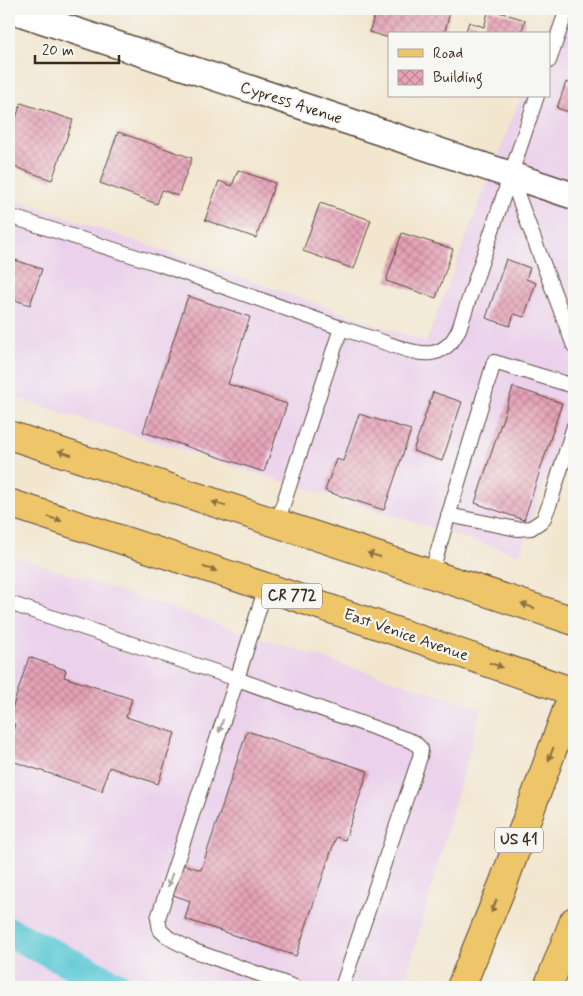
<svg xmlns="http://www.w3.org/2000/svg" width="583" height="996" font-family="Mynerve,sans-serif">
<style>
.built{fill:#ebd1eb}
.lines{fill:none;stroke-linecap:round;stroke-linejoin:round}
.canal{stroke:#5dc9d5;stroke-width:30}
.building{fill:url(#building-cross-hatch)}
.lane-casing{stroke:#564639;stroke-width:16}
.street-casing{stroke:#564639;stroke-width:29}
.primary-casing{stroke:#564639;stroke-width:30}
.lane{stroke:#fff;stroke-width:14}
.street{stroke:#fff;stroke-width:26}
.primary{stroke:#eec569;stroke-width:28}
.oneway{fill:#8c7040}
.oneway2{fill:#a79f9a}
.labels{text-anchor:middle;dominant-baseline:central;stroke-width:4.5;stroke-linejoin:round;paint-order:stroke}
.shield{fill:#f6f6f2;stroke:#73675e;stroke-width:1}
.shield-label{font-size:15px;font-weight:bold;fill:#3b2a1e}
.street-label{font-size:16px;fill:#3b2a1e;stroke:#f6f6f2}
</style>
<defs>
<pattern id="building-cross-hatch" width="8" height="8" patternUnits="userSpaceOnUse" patternTransform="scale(1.25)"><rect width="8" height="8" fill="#e6a2b8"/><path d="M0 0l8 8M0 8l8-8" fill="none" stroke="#bc8495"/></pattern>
</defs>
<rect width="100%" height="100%" fill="#f6f6f2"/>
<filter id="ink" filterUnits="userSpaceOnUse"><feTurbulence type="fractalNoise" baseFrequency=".02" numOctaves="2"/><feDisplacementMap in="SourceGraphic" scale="10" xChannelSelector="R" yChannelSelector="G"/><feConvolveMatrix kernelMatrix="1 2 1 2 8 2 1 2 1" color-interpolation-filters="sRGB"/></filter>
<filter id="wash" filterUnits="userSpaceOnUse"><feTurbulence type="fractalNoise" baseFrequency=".0096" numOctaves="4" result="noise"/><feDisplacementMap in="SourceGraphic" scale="20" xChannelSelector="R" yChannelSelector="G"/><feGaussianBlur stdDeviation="1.12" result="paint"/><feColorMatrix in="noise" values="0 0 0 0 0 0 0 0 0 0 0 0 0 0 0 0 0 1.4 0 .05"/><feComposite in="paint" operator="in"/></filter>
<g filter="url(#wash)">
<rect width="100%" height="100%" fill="#f2e6cf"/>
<g class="built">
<path d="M554,9h20v386l-55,160 -510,-159v-199l417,145 95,-246h28v-62h-4z"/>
<path d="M9,554l263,88 209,66 -77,279h-395z"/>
</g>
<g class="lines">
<path class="canal" d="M9,932l109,55"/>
</g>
<g id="blocks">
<g class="building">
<path d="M377,9h74l-7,25h-55v4l-20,-6z"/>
<path d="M489,9l36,11 -4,14h-56l4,-12 15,5z"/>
<path d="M566,82l8,3v42l-6,-2 4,-12 -15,-5z"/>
<path d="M21,103l52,17 -21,60 -43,-15v-26z"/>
<path d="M118,132l74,26 -14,38 -16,-6 -5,14 -57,-21z"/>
<path d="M238,170l37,13 -19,55 -51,-18 14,-39 13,5z"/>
<path d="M320,203l51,17 -17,49 -51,-18z"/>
<path d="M402,233l51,16 -17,49 -50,-17z"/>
<path d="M9,258l33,11 -12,36 -21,-7z"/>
<path d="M506,259l24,9 -4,11 10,4 -12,34 -10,-3 -4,12 -24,-8z"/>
<path d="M188,296l62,21 -22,67 59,20 -23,68 -121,-40z"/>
<path d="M513,387l49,16 -38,117 -49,-17z"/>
<path d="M433,392l29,10 -20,59 -29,-10z"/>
<path d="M359,414l52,16 -27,80 -59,-19 11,-32 7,2z"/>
<path d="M29,657l37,13 -2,7 68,22 -6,18 49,16 -17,51 -49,-17 -7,24 -93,-31v-16l6,-20 -6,-2v-4z"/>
<path d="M247,731l121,40 -23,69 -9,-3 -40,119 -111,-37 5,-18 -19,-7 11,-30 19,6z"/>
</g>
</g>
</g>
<g filter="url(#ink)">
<use href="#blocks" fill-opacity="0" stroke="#564639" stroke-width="1"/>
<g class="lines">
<defs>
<g id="lane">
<path d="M549,61l18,-52"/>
<path d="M510,175l64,171"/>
<path d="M9,216l150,48 182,64 -64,195"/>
<path d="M341,328c15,5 30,10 45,15 29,10 57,22 73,-14l78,-233"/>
<path d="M448,515l69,14 14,-1 12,-8 7,-17 24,-77"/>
<path d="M431,574l63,-212 80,24"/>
<path d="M9,603l228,76 29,-92"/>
<path d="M295,987l-103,-37 -23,-12 -9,-8 -2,-12 79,-239 177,63 7,7 -1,8 -78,230"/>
</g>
<path id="street" d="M9,9l565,187"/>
<g id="primary">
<path d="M9,435l565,186"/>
<path d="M9,503l257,84 308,105"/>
<path d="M461,987l42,-103 71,-193"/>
<path d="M548,987l26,-66"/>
</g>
</defs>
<use href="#lane" class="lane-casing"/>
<use href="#street" class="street-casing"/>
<use href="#primary" class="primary-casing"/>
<use href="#lane" class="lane"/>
<use href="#street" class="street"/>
<use href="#primary" class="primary"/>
</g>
<defs><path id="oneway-solid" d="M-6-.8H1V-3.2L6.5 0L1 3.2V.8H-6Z" transform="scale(1.25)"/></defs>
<g class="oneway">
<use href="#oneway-solid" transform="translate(65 453) rotate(-162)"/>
<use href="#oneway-solid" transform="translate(219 504) rotate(-162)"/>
<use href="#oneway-solid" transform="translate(55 519) rotate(18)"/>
<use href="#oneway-solid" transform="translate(374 555) rotate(-162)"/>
<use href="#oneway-solid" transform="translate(210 569) rotate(18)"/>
<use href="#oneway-solid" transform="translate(528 606) rotate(-162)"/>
<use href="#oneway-solid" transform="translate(496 665) rotate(19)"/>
<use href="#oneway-solid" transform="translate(551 754) rotate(110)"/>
<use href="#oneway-solid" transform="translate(494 906) rotate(112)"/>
</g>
<g class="oneway2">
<use href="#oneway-solid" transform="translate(221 726) rotate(108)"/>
<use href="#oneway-solid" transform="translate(170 880) rotate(108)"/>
</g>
</g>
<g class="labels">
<g class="shield">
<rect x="262" y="583.5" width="60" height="25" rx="4"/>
<rect x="495" y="827.5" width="48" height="25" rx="4"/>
</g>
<g class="shield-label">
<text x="292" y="596">CR 772</text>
<text x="519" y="840">US 41</text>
</g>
<g class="street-label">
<text transform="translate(291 103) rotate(18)">Cypress Avenue</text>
<text transform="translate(406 635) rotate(19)">East Venice Avenue</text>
</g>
</g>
<rect width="583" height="996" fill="none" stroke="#f6f6f2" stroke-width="30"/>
<rect x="388" y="32" width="162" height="65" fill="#f6f6f2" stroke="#aba49d"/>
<rect x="398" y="49" width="25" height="8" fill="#eec569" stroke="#aba49d"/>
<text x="433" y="58" font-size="15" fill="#3b2a1e">Road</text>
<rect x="398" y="70" width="25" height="15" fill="url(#building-cross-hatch)" stroke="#aba49d"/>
<text x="433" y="82" font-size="15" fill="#3b2a1e">Building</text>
<path d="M35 55v8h84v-8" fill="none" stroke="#3b2a1e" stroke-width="2.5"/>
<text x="42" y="55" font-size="15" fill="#3b2a1e" stroke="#f6f6f2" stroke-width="4" paint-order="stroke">20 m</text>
</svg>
